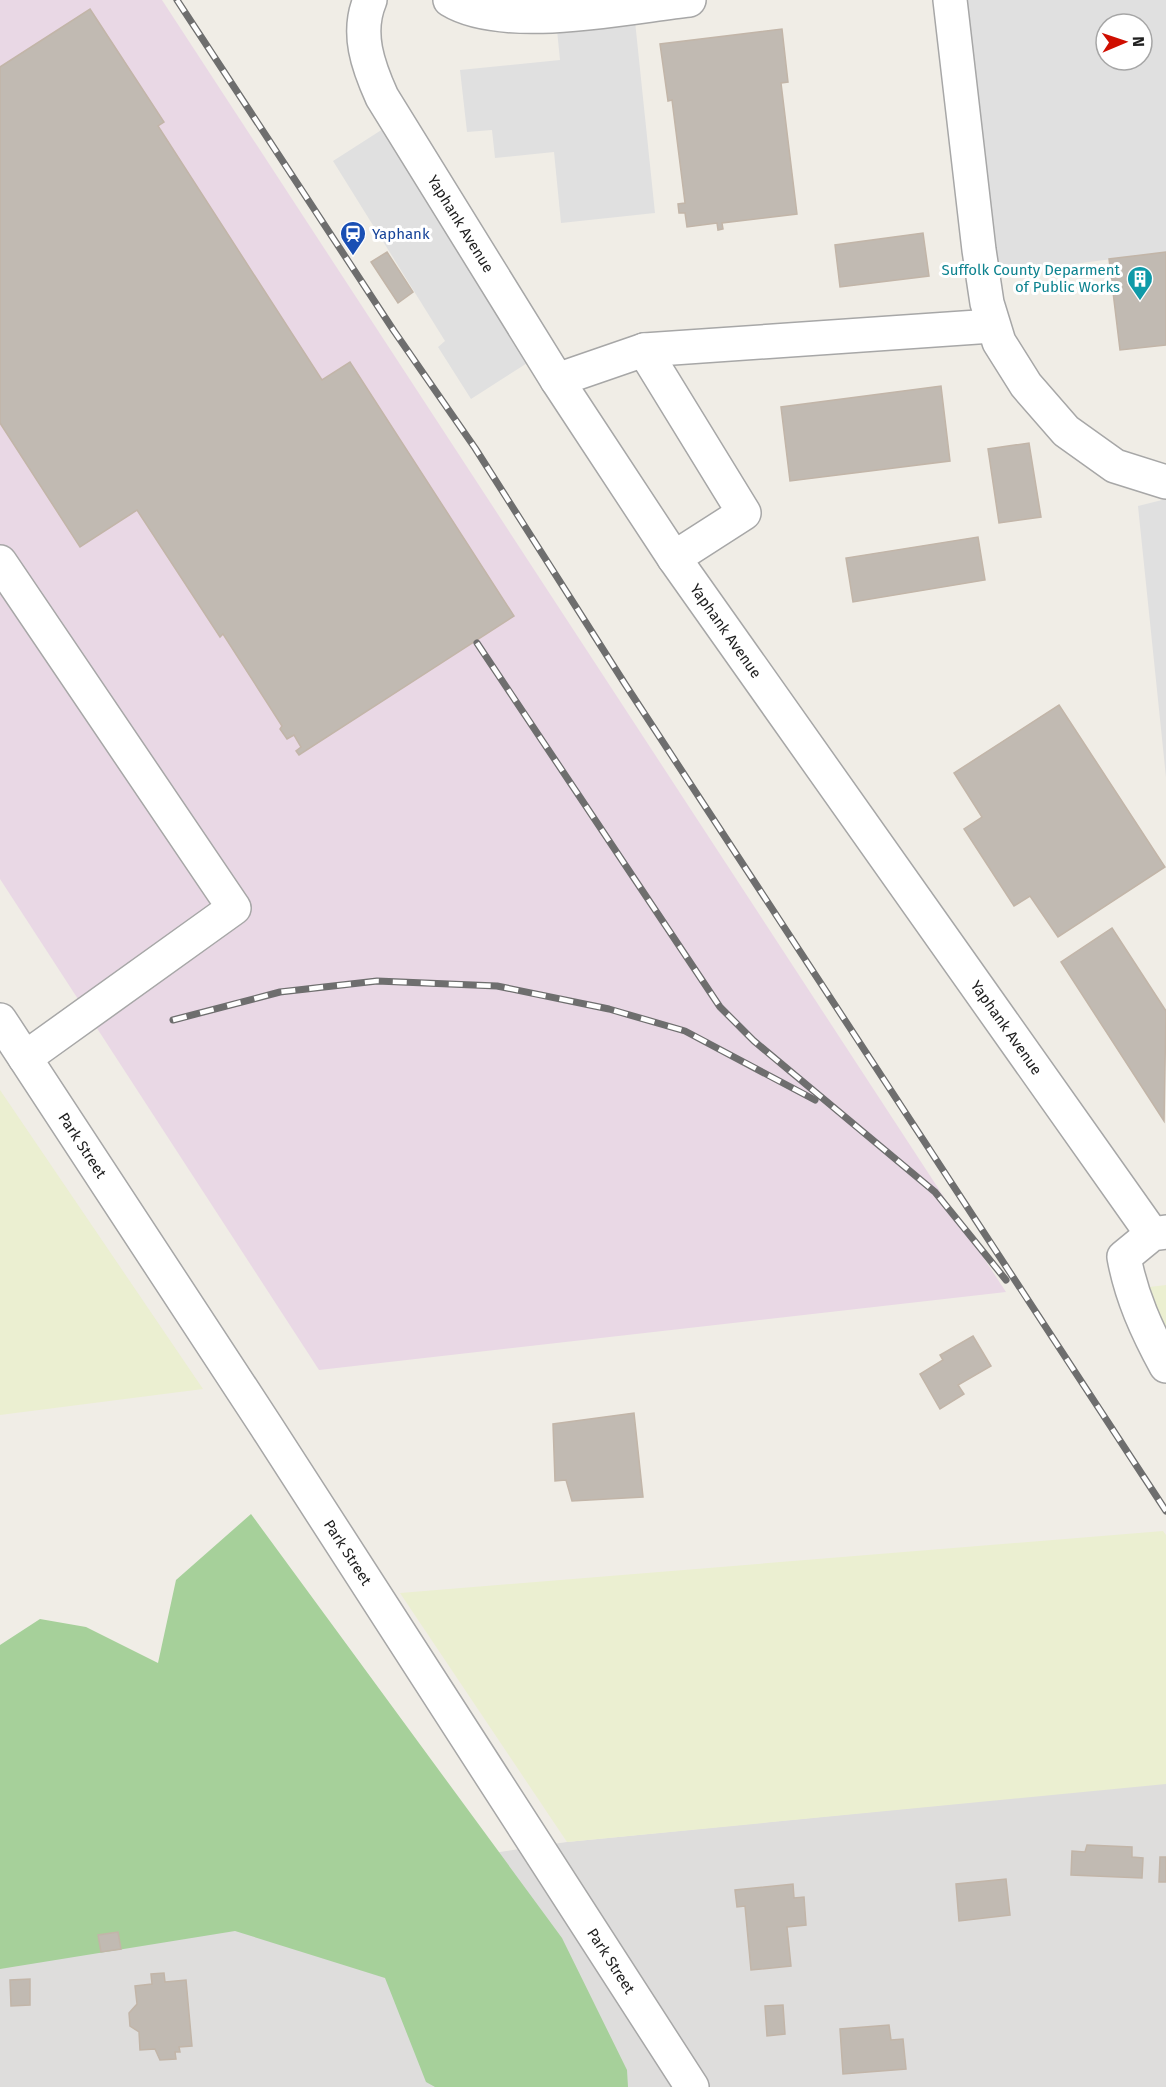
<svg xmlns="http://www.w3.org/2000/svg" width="1166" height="2087" font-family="'Fira Sans',sans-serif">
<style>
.residential{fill:#dedddc}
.industrial{fill:#e9d8e5}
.farmland{fill:#ebefd1}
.forest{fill:#a6d09a}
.parking{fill:#e0e0e0;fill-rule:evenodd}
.building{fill:#c1bab2;stroke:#c2b5a8;stroke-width:1.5}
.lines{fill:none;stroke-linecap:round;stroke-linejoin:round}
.minor-casing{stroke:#a7a7a7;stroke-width:36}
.minor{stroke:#fff;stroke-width:33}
.rail-casing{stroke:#6e6e6e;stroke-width:7}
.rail{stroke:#fff;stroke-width:4.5;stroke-dasharray:14;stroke-linecap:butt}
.labels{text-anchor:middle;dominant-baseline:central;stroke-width:6;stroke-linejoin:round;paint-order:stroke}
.street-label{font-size:15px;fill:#202020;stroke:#fff}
.transit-label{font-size:15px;fill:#164399;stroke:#fff;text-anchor:start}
.culture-label{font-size:15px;fill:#0d838f;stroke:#fff;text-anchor:end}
</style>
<rect width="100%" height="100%" fill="#f0ede6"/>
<path class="residential" d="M1166,1783v304h-1166v-161l567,-84z"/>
<path class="industrial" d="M0,0h162l844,1292 -687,78 -319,-491z"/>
<g class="farmland">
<path d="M0,1090l203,299 -203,26z"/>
<path d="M1166,1285v69l-33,-65z"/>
<path d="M1163,1531l3,4v249l-599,58 -167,-249z"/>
</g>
<path class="forest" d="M251,1514l311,424 65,132 1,17h-193l-9,-5 -41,-104 -150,-47 -235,38v-324l40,-26 46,8 72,36 18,-83z"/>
<g class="parking">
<path d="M965,0h201v252l-169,22zM1106,24h36v36h-36z"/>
<path d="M635,21l20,192 -94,10 -7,-71 -59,6 -3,-28 -25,2 -7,-62 100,-10 -3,-30z"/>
<path d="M397,120l146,233 -72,46 -33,-52 7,-6 -112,-180z"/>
<path d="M1166,499v278l-28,-271z"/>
</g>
<g class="building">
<path d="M90,9l74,113 -6,4 164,254 28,-18 164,254 -215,139 -3,-4 5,-4 -7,-12 -7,4 -7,-10 2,-3 -59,-92 -3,3 -83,-127 -57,37 -80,-124v-356z"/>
<path d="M782,29l6,53 -7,1 16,131 -75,9 1,6 -5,1 -1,-7 -30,4 -2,-14h-6l-1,-9 7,-1 -13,-103 -4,1 -8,-57z"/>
<path d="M923,233l6,43 -89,11 -5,-42z"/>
<path d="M387,252l26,40 -15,11 -27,-41z"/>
<path d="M1166,252v93l-46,5 -11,-91z"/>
<path d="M941,386l9,75 -160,20 -9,-74z"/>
<path d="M1029,443l12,74 -42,6 -11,-74z"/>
<path d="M978,537l7,43 -132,22 -7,-44z"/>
<path d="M1059,705l106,162 -107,70 -28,-41 -16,10 -50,-77 18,-12 -28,-44z"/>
<path d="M1112,928l54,83 -2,110 -103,-159z"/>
<path d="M973,1336l18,30 -33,19 6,9 -24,15 -20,-35 23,-14 -3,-5z"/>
<path d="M634,1413l9,84 -71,4 -6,-21 -11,1 -2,-57z"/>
<path d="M1087,1845l45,2v10l11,1 -1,20 -71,-3 1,-24 13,1z"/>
<path d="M1160,1857h6v25h-7z"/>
<path d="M1006,1879l4,36 -51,6 -3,-37z"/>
<path d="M793,1884l1,14 10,-1 2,28 -19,2 4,39 -40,4 -6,-64 -8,1 -2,-17z"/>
<path d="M118,1932l3,17 -20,3 -3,-17z"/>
<path d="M164,1973l1,9 21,-2 6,66 -13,1 1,5h-5l1,7 -16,1 -5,-11 -15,1 -1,-18 -9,-6 -1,-13 8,-9 -2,-18 17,-2 -1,-10z"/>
<path d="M30,1979v26l-19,1 -1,-26z"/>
<path d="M783,2005l2,29 -18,2 -2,-30z"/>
<path d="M889,2025l2,15 12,-1 3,30 -63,5 -3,-45z"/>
</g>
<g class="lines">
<defs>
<g id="minor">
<path id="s1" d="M370,0c-14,33 -2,66 12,97l175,283 117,178 478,676"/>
<path d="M450,0c54,33 176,7 239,0"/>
<path d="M950,0l29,250 8,53 12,39 27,43 40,46 49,35 51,16"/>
<path d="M644,350l100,163 -70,45"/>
<path d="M557,380l87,-30 348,-24"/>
<path d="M0,562l234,346 -209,150"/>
<path id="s2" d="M0,1020l266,406 426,661"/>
<path d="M1166,1232l-14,2 -28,23c7,39 23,74 42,109"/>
</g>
</defs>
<use href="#minor" class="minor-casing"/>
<use href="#minor" class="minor"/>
<defs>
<g id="rail">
<path d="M177,0l217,331 81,117 150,236 541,827"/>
<path d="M477,643l243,364 34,34 181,151 71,88"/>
<path d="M173,1020l107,-28 97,-11 120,5 112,23 76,22 130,69"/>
</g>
</defs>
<use href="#rail" class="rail-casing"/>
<use href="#rail" class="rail"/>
</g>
<defs>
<symbol id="station-pin" viewBox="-11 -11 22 30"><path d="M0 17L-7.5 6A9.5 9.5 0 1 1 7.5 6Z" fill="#1a4fb4" stroke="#fff"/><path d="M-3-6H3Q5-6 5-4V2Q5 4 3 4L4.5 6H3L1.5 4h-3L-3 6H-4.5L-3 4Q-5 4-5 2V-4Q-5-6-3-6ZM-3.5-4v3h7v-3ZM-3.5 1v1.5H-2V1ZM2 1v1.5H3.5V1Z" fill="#fff"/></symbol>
<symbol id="building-pin" viewBox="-11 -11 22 30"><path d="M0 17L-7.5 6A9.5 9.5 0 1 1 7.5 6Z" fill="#0f9aa8" stroke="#fff"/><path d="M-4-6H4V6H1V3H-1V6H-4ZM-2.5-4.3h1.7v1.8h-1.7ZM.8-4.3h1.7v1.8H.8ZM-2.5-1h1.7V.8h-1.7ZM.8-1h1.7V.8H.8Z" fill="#fff"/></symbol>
</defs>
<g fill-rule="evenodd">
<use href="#station-pin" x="338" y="219" width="30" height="40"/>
<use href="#building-pin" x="1125" y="264" width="30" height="40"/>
</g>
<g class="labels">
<g class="street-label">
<text stroke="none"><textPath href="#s1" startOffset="250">Yaphank Avenue</textPath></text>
<text stroke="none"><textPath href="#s1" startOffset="736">Yaphank Avenue</textPath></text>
<text stroke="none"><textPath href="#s1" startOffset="1222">Yaphank Avenue</textPath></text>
<text stroke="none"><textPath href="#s2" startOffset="150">Park Street</textPath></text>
<text stroke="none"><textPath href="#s2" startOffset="636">Park Street</textPath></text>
<text stroke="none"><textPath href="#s2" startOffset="1122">Park Street</textPath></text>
</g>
<g class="transit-label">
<text x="372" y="234">Yaphank</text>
</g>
<g class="culture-label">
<text x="1120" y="270">Suffolk County Deparment<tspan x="1120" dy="17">of Public Works</tspan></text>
</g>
</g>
<g transform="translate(1124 42) rotate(88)"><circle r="28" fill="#ffffff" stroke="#a6a6a6" stroke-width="1.5"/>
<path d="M0-4.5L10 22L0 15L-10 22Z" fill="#cf0e00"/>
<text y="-9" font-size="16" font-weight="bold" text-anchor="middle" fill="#202020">N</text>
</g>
</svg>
